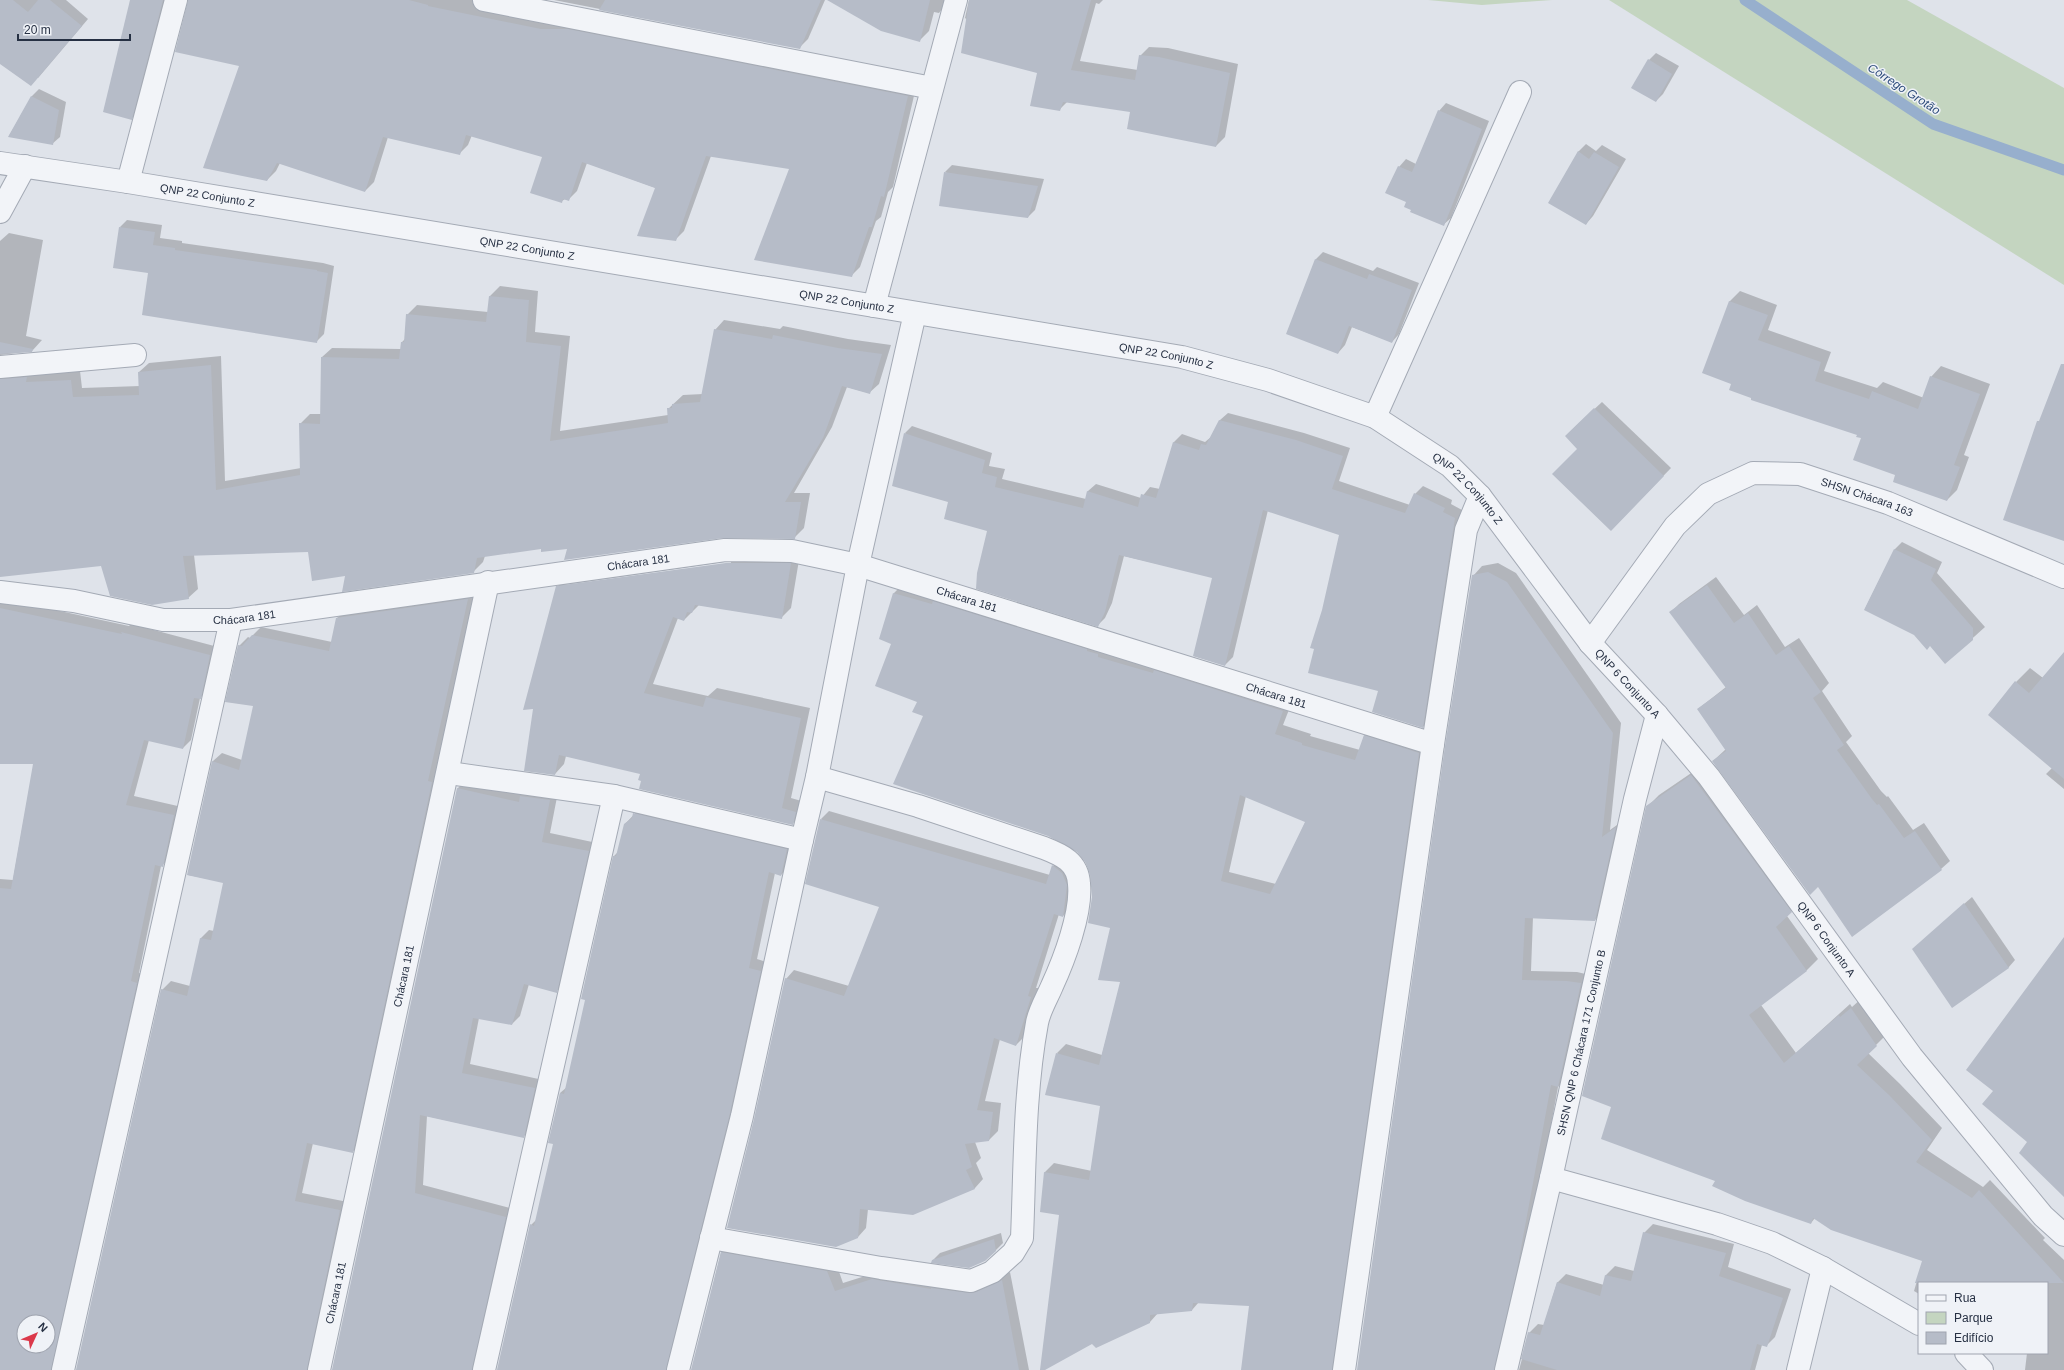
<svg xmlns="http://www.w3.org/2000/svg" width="2064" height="1370" font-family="Arial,sans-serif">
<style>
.green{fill:#c4d5c0}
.shadow{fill:#0003;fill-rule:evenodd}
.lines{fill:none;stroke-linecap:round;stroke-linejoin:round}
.stream{stroke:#97afcd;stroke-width:11}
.building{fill:#b6bcc8;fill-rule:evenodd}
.minor-casing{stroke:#a4aab5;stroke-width:24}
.tertiary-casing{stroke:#a4aab5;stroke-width:24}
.minor{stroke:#f2f4f8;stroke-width:22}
.tertiary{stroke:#f2f4f8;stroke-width:22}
.labels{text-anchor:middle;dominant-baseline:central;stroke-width:3;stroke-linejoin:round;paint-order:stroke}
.street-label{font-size:11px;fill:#263043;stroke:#eff2f7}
.water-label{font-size:12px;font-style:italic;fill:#2d4c7b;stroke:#eff2f7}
</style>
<rect width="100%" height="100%" fill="#dfe3ea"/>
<g class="green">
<path d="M1428,0h124l-70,5z"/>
<path d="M1609,0h298l157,88v197z"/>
</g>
<g class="shadow">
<path d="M0,0h66l22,19 -50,59 -38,-16z"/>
<path d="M131,0h38l-29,110 -9,9z"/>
<path d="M189,0h295l432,87 -23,100 -5,5 -7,25 -5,4 -16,46 -9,9 -61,-108 -79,-12 -27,75 -9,9 -19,-52 -69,-25 -10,28 -9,9 -3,-1 -3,2 -19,-45 -71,-21 -4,10 -9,9 -71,-17 -14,45 -9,9 -85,-28 -4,8 -9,9 -26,-115z"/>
<path d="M554,0h271l-17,39 -9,9z"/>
<path d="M829,0h120l-10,13 -5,-1 -5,19 -9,9z"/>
<path d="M969,0h134l-4,4 -3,-1 -16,58 58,9 2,-14 9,-9 19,1 70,16 -13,73 -9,9 -84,-35 -64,-10 -9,9 -21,-38 -73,-54z"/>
<path d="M1656,53l23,13 -16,28 -7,7 -7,-41z"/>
<path d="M39,89l27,13 -6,35 -8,7 -43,-8 23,-40z"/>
<path d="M1446,103l43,18 -38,97 -8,7 -31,-16 -5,-7 -8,-35 7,-8 10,5 23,-53z"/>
<path d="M1586,144l10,7 6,-6 24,14 -33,57 -7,8 -8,-72z"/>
<path d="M952,165l92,14 -9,31 -7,7 -83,-45z"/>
<path d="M127,220l35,5 -2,13 22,3v2l141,20 11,3 -10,68 -7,7 -168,-69 -29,-45z"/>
<path d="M9,233l34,7 -17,96 16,4 -10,11 -32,4v-114z"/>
<path d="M1323,252l50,19 4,-4 42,16 -20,51 -7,8 -40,-15 -7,18 -7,8 -50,-20 28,-74z"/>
<path d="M500,286l38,5 -3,41 35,4 -10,95 108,-16v-6l15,-14 20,-1 12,-64 9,-10 56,9 3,-3 65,13 43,6 -12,39 -10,9 -22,-6 -15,40 -38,66h16l-6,35 -10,10 -71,-1 -181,11 -57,8 -2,6 -10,10 -164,-21 -115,4 4,34 -10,9 -86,-33 -102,11v-211l80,6 2,17 58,-2 -1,-14 10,-9 72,-7 4,125 76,-13 -1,-44 10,-10h11l1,-57 10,-9 69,1 1,-7 3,-3 2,-24 10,-10 71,7 2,-16z"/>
<path d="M1740,291l37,14 -9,25 63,22 -7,19 53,17 6,-6 41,16 7,-21 10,-11 49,18 -26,71 5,2 -12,33 -10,10 -51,-25 -38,-41 -105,-37 -20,-14 -4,-81z"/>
<path d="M1602,402l69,66 -60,62 -33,-81 -5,-20z"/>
<path d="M1228,413l76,20 46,15 -11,33 71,24 5,-11 8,-8 29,14 -1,4 11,6 -32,209 -7,8 -43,-37 -57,-80 17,-76 -72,-24 -35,147 -8,8 -31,-9 20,-79 -90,-21 -12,47 -7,15 -7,7 -110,-95 -38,-29 -45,-68 7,-7 80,27 -3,13 16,3 -3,10 84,20 2,-8 8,-7 45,14 9,-11 10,2 14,-47 8,-8 23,8 6,-5 9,-17z"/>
<path d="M1902,542l40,20 -5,11 48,54 -40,36 -15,-18 -15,-11 -50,-25 30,-60z"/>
<path d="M736,553l64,1 -9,54 -10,10 -82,-13 -15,15 -6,-2 -25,66 55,12 9,-8 93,20 -19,90 14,4 -3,12 -10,10 -150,-51 -76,-17 -2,8 -9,10 2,-187 10,-10zM731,561v2l-168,24v-2z"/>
<path d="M1498,563l18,10 105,150 -11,107 14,-10 -20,91 -9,9 -62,-3 -2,54 46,1 13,3 -23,102 -9,10 -52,283h-148l115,-794 9,-10z"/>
<path d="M1716,577l28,38 13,-10 28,42 14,-9 30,45 -7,8 30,45 -6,6 35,49 6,6 1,-1 25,34 11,-7 26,38 -9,8 -123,16 -105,-124 13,-12 -28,-40 28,-22 -55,-75 8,-8z"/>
<path d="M903,584l389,118 -9,23 28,9 -1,2 50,14 4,-14 9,-9 55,17 -83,626h-103l8,-65 -51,-3 -7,8 -34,3 -8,9 -58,21 -51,27 19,-156 -19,-3 4,-39 9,-9 38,8 9,-66 -44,-52 9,-9 36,11 19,-73 -10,-54 -18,-31 -2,-23 -8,-17 -158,-142 -33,-72 2,-50zM1246,796l60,25 -30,63 -47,-12z"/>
<path d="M476,591l-40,182 4,1 -79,370 -9,8 -39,-9 -11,50 46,9 -30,168h-241l85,-380 9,-9 19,5 11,-48 8,-8 5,1 10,-49 -36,-7 25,-114 9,-8 20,7 12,-55 -15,-59 9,-9 2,1 11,-11 71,15 5,-24 9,-8z"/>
<path d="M0,598l129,28 2,-2 87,23 -9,42 -9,9 -9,42 -8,8 -34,-8 -15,56 48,11 -11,51 -10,8 -22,107 6,2 -83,395h-62v-491l13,1 21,-117h-34zM24,1322h24v24h-24z"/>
<path d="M2064,654v135l-18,-15 6,-6 -36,-86 14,-14 13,10z"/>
<path d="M1703,765l99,135 -15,16 31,43 -11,11 -46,35 35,48 54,-49 2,3 10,-9 25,36 -19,19 32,31 42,44 -15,22 56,37 7,-7 55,58 -2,2 21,20v110h-39l2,-17h20v-70h-128v11l-5,-3 9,-31 -108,-42 -4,5 -95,-43 -104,-73 35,-300 12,-12z"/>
<path d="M466,780l92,12 -8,41 47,10 -32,140 -9,8 -27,-7 -9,32 -8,8 -33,-6 -9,46 73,16 -11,48 -9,9 -96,-21 -4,69 91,24 -31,161h-150l125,-582z"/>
<path d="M643,805l152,36 -6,26 -8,8 -6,-2 -18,86 12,4 -92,407h-179l33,-145 6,-6 17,-76 6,-50 7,-6 19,-88 28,-143 4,-4 7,-28z"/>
<path d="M829,811l221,64 3,-9 9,-9 9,7 1,43 -9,9 -4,-2 -23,74h3l-14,48 -9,9 -16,-6 -15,62 16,2 -3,28 -9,9 -14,2 6,16 -5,5 7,16 -8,9 -62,26 -45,-5 -2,19 -8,9 -103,-118 31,-140 8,-9 55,16 32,-80 -60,-87z"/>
<path d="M1972,897l43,63 -7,8 -87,-26z"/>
<path d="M1653,1224l81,20 -6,23 63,22 -16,48 -9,9 -4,-1 -7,25h-236l10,-37 9,-9 6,1 13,-42 9,-9 38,11 2,-10 9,-9 19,5 10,-38z"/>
<path d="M1001,1233l2,10 -8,8 -62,9 7,-7z"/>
<path d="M730,1244l106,19 7,20 38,-12 104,13 25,-12 19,98h-337l29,-117z"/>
</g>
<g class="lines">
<path class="stream" d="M1745,0l188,124 131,46"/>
</g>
<g class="building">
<path d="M0,0h13l15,12 10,-12h12l32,26 -51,60 -31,-22z"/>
<path d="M130,0h33l-31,120 -29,-8z"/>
<path d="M188,0h221l19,5v1l113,23h27l340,67 -24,101 -3,-1 -9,31h-3l-17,50 -98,-17 35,-91 -83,-13 -30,85 -39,-5 18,-48 -73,-26 -13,39 -6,-2 -1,4 -32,-10 12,-36 -76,-22 -6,20 -77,-18 -18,55 -88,-29 -10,18 -64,-13 36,-102 -64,-14z"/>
<path d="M605,0h216l-21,49 -201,-39z"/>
<path d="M827,0h103l-10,42 -39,-11z"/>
<path d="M969,0h122l-20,70 64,10 4,-25 20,2 71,16 -14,74 -89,-18 3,-17 -67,-10 -3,9 -30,-5 7,-33 -76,-20z"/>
<path d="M1648,59l24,15 -16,28 -25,-14z"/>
<path d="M31,96l28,14 -6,35 -45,-8z"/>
<path d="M1438,110l44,19 -38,97 -34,-14 1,-2 -7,-3 2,-5 -21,-9 13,-27 14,6z"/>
<path d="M1578,151l11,8 5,-7 25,15 -33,58 -38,-22z"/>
<path d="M944,172l94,14 -10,32 -89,-12z"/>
<path d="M119,227l36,5 -2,13 22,3v2l142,20v1l11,2 -11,70 -175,-28 6,-42 -35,-5z"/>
<path d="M1315,259l52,20 2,-5 43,16 -20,53 -43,-17 -11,28 -52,-20z"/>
<path d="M489,296l40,4 -3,42 35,4 -11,95 118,-18 -1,-15h5v-4l28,-2 14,-73 58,10 1,-4 65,13 44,6 -12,40 -28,-8 -19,52 -38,64h16l-6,37 -72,-1 -159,22 3,-11 -26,3v-3l-64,9 -3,15 -132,19 3,-16 -33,5 -4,-29 -125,4 6,43 -37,6 -42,-9 -9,-30 -101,11v-198l27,-2 -1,5 45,-2 2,17 66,-2 -1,-23 73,-7 5,125 84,-15 -1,-52 21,1 1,-67 78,2 2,-17h3l2,-28 80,8z"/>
<path d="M1729,301l39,14 -10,25 63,22 -6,19 54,18 3,-8 46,18 12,-33 50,18 -26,71 6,2 -13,34 -54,-19 2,-7 -42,-15 8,-22 -5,-1 1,-2 -106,-35v-2l-22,-8 2,-6 -29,-11z"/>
<path d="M0,342l33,7 -1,3 -32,2z"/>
<path d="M2061,364h3v177l-61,-21 34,-99h2z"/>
<path d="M1594,408l70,68 -53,55 -59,-57 25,-25 -12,-13z"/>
<path d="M1219,420l77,20 47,16 -11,33 73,24 9,-20 31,15 -2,4 12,6 -32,210 -51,-16 6,-21 -70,-18 6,-24 -4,-1 12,-38 17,-75 -76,-25 -38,156 -32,-10 19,-78 -93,-23 -14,57 -7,15 -122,-38 1,-16 10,-42 -43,-12 4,-17 -56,-16 12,-53 81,27 -3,13 15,4 -2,10 88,21 4,-17 51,16 3,-13 15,4 17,-56 26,8 2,-6 5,1z"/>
<path d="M1894,549l42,20 -5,11 42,48v12l-28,24 -15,-18 -3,4 -13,-15 -50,-25z"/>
<path d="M726,563h65l-9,56 -87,-14 -3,8 -5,-1 -3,9 -11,-4 -29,76 59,14 3,-10 95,21 -19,90 14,4 -3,13 -154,-36 2,-8 -3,-1 2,-6 -81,-19 -4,20 -31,-4 9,-62 -10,1 33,-124z"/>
<path d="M1488,572l19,10 106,151 -11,104 14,-10 -21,94 -70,-3 -3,62 45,1 14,2 -23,104 -7,-2 -34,185 -23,100h-137l88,-624 27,-171z"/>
<path d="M1707,585l27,38 14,-10 28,42 13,-9 32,46 -8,6 31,47 -7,5 35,49 5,6 2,-1 25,34 11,-7 27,39 -90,67 -34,-50 -8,8 -98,-134 14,-10 -29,-42 29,-21 -57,-76z"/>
<path d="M893,593l39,11 1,-3 154,48v2l11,3v3l55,16 1,-3 129,41 -8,23 27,9v2l53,15 9,-25 55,18 -87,617h-91l8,-64 -56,-3 -1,8 -42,4v8l-54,25 -4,-4 -47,26h-5l19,-155 -19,-3 4,-40 45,8 11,-74 -55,-11 11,-42 43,12 21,-83 -22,-2 12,-52 -22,-5 4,-26 -2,-22 -4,-12 -9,-11 -29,-16 -155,-52 30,-68 -11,-4 5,-10 -42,-16 16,-42 -12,-5zM1240,795l65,27 -35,72 -49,-13z"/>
<path d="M468,599l-40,182 4,1 -79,371 -46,-10 -12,58 45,9 -33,160h-231l85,-381 26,7 13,-58 11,2 12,-57 -36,-8 25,-114 27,9 14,-64 -28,-4 13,-57 4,1 10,-11 77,16 7,-33z"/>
<path d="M0,608l122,26 -1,-2 89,23 -9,44 -7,-1 -11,51 -39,-9 -18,65 48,10 -11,52 -8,-2 -24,116 6,2 -86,387h-51v-482l11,1 22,-125h-33zM24,1322h24v24h-24z"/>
<path d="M2064,652v127l-76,-64 27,-34 14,12z"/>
<path d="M1691,775l101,137 -16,15 31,44 -58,44 35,48 55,-48 1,2 11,-9 26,38 -20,19 32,30 43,45 -16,22 56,36 7,-8 85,93h-149l7,-22 -91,-31 -18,-12 -2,6 -66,-23 -33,-15 3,-5 -114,-42 10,-32 -29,-11 64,-290z"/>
<path d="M457,788l62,14 1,-6 30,4 -8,42 47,9 -32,142 -33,-9 -12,41 -39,-7 -11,55 73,15 -11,50 -104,-23 -5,78 91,24 -34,153h-140z"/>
<path d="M633,813l154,36 -6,27 -12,-4 -20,96 12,3 -31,142 -64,257h-169l33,-146 4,2 8,-35 11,-47 -5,-1 12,-50 4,1 21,-94 -4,-1 32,-143h3l8,-32 8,-6z"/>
<path d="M820,819l226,65 6,-19 10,8 5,12 -4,32 -9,-3 -26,82 3,1 -15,49 -22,-8 -17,72 16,2 -4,29 -24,3 7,23 -6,3 9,19 -62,26 -53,-6 -2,29 -22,9 -109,-19 27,-109 31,-141 59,18 35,-89 -74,-23z"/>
<path d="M1964,903l45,65 -57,40 -40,-59z"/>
<path d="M2064,937v260l-45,-44 8,-11 -45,-38 11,-13 -27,-21z"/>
<path d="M1643,1232l83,21 -7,23 64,22 -16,49 -10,-3 -7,26h-193l-36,-11 7,-27 12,3 17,-53 43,14 5,-21 26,6z"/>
<path d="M994,1239l2,12 -11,10 -16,7 -38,-5 1,-3z"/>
<path d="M721,1252l106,19 8,20 37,-12 59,10v-1l39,5 6,-1 26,-12 17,90h-328z"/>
</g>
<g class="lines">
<defs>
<g id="minor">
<path d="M484,0l448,88"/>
<path d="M128,182l48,-182"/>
<path d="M0,212l25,-46"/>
<path d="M874,306l82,-306"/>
<path d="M0,367l135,-12"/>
<path d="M1375,417l145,-325"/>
<path id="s1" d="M0,592l74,9 89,19h68l494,-70 67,1 66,14 575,179"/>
<path id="s2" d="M1590,643l85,-117 33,-32 45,-21 47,1 88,29 176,74"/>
<path d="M449,773l165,23 188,44"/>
<path d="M1551,1178l166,46 55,19 51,25 96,56"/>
<path d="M711,1238l170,30 90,13 21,-9 21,-19 9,-15c3,-71 2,-145 15,-215 2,-12 10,-25 15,-37 12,-26 30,-73 27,-102 -1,-22 -17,-29 -35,-36l-126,-42 -101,-29"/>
<path d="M1966,1353l16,17"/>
<path d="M63,1370l168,-750"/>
<path id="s3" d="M319,1370l169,-788"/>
<path d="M484,1370l130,-574"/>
<path d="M678,1370l64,-254 60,-276 15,-63 41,-212 57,-252"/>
<path d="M1344,1370l89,-626 33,-214 14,-34"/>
<path id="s4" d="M1506,1370l45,-192 84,-379 22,-84"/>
<path d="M1798,1370l25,-102"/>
</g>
<g id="tertiary">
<path id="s5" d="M0,163l128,19 1054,175 86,23 107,37 75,49 30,30 110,147 67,72 52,62 203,280 131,159 21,19"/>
</g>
</defs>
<use href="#minor" class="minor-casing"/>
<use href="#tertiary" class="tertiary-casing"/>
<use href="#minor" class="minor"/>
<use href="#tertiary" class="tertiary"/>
</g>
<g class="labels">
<g class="street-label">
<text stroke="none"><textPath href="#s5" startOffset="210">QNP 22 Conjunto Z</textPath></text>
<text stroke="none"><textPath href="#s5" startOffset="534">QNP 22 Conjunto Z</textPath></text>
<text stroke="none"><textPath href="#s5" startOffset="858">QNP 22 Conjunto Z</textPath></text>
<text stroke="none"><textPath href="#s5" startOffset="1182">QNP 22 Conjunto Z</textPath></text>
<text stroke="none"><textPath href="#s5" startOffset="1518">QNP 22 Conjunto Z</textPath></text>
<text stroke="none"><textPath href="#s2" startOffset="358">SHSN Chácara 163</textPath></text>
<text stroke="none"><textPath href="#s1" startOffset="645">Chácara 181</textPath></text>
<text stroke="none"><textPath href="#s1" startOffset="981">Chácara 181</textPath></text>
<text stroke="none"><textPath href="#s1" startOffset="247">Chácara 181</textPath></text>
<text stroke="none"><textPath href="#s5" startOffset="1771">QNP 6 Conjunto A</textPath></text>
<text stroke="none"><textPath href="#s1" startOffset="1305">Chácara 181</textPath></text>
<text stroke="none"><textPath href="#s5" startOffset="2095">QNP 6 Conjunto A</textPath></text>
<text stroke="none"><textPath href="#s3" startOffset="403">Chácara 181</textPath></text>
<text stroke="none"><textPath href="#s4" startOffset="336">SHSN QNP 6 Chácara 171 Conjunto B</textPath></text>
<text stroke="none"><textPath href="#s3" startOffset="79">Chácara 181</textPath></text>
</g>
<g class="water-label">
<text transform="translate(1904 89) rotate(33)">Córrego Grotão</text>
</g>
</g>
<rect x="1918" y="1282" width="130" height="72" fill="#eff2f7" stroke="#9fa4af"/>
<rect x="1926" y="1295" width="20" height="6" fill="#f2f4f8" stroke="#9fa4af"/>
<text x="1954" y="1302" font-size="12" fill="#263043">Rua</text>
<rect x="1926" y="1312" width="20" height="12" fill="#c4d5c0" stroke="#9fa4af"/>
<text x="1954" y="1322" font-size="12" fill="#263043">Parque</text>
<rect x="1926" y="1332" width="20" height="12" fill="#b6bcc8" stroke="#9fa4af"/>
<text x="1954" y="1342" font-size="12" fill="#263043">Edifício</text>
<g transform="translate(36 1334) rotate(46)"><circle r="19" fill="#eff2f7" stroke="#9fa4af"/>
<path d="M0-3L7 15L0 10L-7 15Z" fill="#db384a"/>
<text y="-6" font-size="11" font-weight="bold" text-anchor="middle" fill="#263043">N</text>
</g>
<path d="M18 34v6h112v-6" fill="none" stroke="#263043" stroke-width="2"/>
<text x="24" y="34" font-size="12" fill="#263043" stroke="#eff2f7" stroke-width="3" paint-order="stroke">20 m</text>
</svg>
